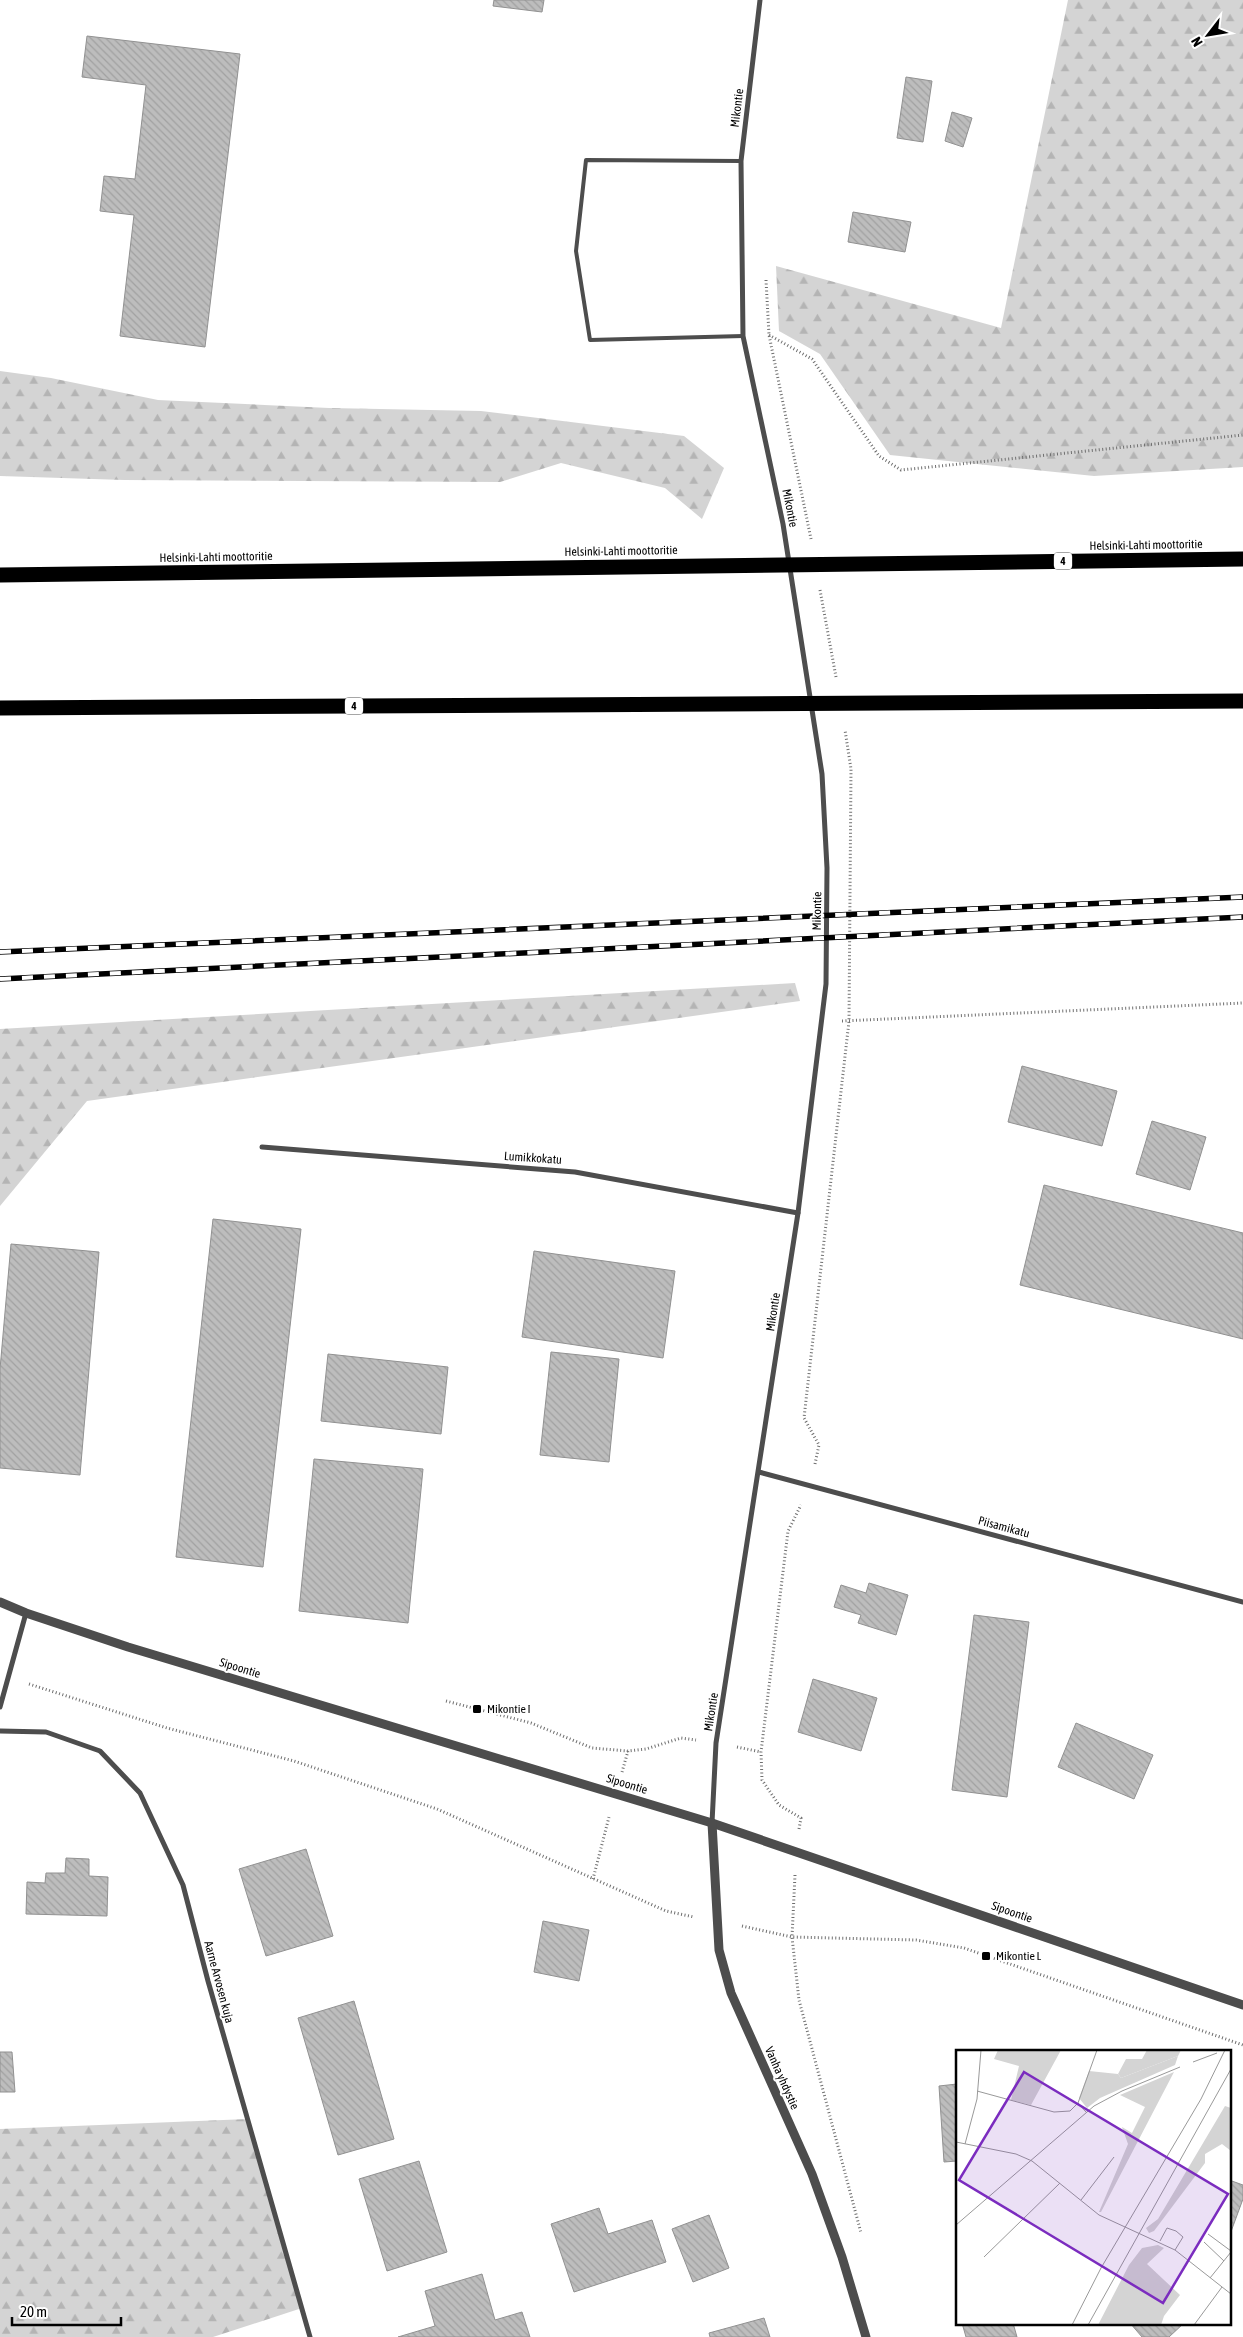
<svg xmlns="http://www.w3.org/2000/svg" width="1243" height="2337" font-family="'Asap Condensed',sans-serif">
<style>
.forest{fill:url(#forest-firs)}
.building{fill:url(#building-back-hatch);stroke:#919191}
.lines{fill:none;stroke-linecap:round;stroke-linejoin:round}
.path{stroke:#6f6f6f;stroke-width:3;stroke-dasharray:1 2.5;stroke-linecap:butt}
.service{stroke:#4d4d4d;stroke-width:4}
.minor{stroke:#4d4d4d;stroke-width:5}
.tertiary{stroke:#4d4d4d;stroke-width:9}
.motorway{stroke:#000;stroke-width:15}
.rail-casing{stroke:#000;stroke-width:5.5}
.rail{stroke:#fff;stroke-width:4;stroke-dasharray:11;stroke-linecap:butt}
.poi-dot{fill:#000;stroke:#fff;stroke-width:2}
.labels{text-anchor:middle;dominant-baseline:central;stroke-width:4;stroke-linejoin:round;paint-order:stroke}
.shield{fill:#fff;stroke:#4c4c4c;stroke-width:1}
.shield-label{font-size:11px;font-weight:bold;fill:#000}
.street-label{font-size:12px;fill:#000;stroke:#fff}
.poi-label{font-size:12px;fill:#000;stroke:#fff;text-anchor:start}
.inset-road{fill:none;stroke:#999;stroke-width:1}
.view{fill:#7b2cbf;fill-opacity:0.15;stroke:#7b2cbf;stroke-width:2.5}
.inset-edge{fill:none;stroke:#000;stroke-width:2.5}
</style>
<defs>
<pattern id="forest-firs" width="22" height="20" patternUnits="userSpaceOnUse" patternTransform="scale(1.25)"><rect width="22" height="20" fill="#d4d4d4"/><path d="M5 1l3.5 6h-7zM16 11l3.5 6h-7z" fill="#b4b4b4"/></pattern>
<pattern id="building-back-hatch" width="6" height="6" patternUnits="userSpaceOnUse" patternTransform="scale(1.25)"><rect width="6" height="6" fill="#bdbdbd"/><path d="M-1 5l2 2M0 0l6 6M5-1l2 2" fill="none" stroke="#a1a1a1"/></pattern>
</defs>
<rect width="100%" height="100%" fill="#fff"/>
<g class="forest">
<path d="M1068,0h175v467l-149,9 -204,-21 -70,-101 -41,-23 -3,-65 225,62z"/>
<path d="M0,371l51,7 107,22 171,8 152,3 203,25 40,32 -22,51 -37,-31 -104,-25 -61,19 -376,-2 -124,-4z"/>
<path d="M795,983l5,18 -713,100 -87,105v-177z"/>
<path d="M248,2119l54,189 -89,29h-213v-208z"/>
</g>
<g class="building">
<path d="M494,0h50l-2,12 -49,-6z"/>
<path d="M87,36l153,18 -35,293 -85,-11 14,-121 -34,-4 4,-35 31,3 11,-94 -64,-8z"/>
<path d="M906,77l26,4 -9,61 -26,-4z"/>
<path d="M952,112l20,6 -9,29 -18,-6z"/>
<path d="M853,212l58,10 -6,30 -57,-10z"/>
<path d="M1022,1066l95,25 -15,55 -94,-24z"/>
<path d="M1152,1121l54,16 -16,53 -54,-16z"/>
<path d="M1044,1185l199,48v106l-223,-54z"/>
<path d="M213,1219l88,10 -38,338 -87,-10z"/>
<path d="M11,1244l88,8 -19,223 -80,-7v-99z"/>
<path d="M534,1251l141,20 -12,87 -141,-21z"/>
<path d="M551,1352l68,7 -10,103 -69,-7z"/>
<path d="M328,1354l120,13 -7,67 -120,-13z"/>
<path d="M314,1459l109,10 -15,154 -109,-12z"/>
<path d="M869,1583l39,12 -12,40 -38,-12 3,-8 -27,-8 7,-22 25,8z"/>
<path d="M974,1615l55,7 -22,175 -55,-7z"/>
<path d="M813,1679l64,19 -16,53 -63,-19z"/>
<path d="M1076,1723l77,32 -19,44 -76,-32z"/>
<path d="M306,1849l27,87 -67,20 -27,-87z"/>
<path d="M66,1858l23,1v17l19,1 -1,39 -81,-2 1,-32 18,1 1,-10h19z"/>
<path d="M543,1921l46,9 -10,51 -45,-9z"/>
<path d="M354,2001l40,138 -56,16 -40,-137z"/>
<path d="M0,2052h12l3,40h-15z"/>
<path d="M957,2084v77l-13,1 -5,-76z"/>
<path d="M419,2161l28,91 -60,19 -28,-92z"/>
<path d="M1229,2180l14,5v14l-14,38z"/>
<path d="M599,2208l9,26 44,-14 14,42 -92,30 -23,-68z"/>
<path d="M709,2215l20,53 -36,14 -21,-53z"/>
<path d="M482,2274l13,46 27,-8 8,25h-132l37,-11 -10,-35z"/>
<path d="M764,2318l6,19h-60l-1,-4z"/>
<path d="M962,2323h51l4,14h-51z"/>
<path d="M1130,2323h54l-15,14h-27z"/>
</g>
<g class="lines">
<g class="path">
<path d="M766,280l3,55 42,204"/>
<path d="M769,335l43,24 67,97 22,14 342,-35"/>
<path d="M820,590l16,87"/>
<path d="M842,1021l401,-18"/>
<path d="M815,1464l4,-19 -15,-27 45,-397 2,-252 -6,-39"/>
<path d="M29,1684l138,44 127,33 143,48 229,102 28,6"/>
<path d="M446,1701l85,22 61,25 36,3 18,-2 35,-11 15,2"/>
<path d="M737,1747l24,5"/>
<path d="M622,1772l6,-21"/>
<path d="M799,1829l2,-11 -22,-13 -17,-25 -1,-28 27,-221 13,-26"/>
<path d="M795,1875l-3,62 7,63 62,233"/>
<path d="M593,1879l16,-62"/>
<path d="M742,1926l50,11 124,3 48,8 279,97"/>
</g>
<path class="service" d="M741,161l-155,-1 -10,91 14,89 153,-4"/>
<g class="minor">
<path d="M262,1147l313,25 223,41"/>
<path d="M759,1472l484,130"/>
<path d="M0,1707l26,-94"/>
<path d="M0,1731l46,1 54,19 40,42 43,92 25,96 102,356"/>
<path d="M712,1823l4,-80 82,-530 28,-229 1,-116 -5,-94 -39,-250 -40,-188 -2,-175 19,-161"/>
</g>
<g class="tertiary">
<path d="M0,1602l26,11 102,34 584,176 531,182"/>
<path d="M712,1823l7,127 12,43 81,181 30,83 24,80"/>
</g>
<g class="motorway">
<path d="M0,575l1243,-16"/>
<path d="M0,708l1243,-7"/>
</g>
<defs>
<g id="rail">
<path d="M0,952l1243,-55"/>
<path d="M0,979l1243,-62"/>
</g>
</defs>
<use href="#rail" class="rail-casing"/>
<use href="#rail" class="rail"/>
</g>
<g class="poi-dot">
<rect x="472" y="1704" width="10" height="10" rx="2.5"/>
<rect x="981" y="1951" width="10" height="10" rx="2.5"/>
</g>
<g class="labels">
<g class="shield">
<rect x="1054" y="552.5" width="18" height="17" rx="4"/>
<rect x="345" y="697.5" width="18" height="17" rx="4"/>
</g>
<g class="shield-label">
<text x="1063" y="561">4</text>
<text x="354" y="706">4</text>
</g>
<g class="street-label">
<text transform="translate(737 108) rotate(-83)">Mikontie</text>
<text transform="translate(790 508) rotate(79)">Mikontie</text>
<text transform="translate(1146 545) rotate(-1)">Helsinki-Lahti moottoritie</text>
<text transform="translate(621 551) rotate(-1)">Helsinki-Lahti moottoritie</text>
<text transform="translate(216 557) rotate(-1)">Helsinki-Lahti moottoritie</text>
<text transform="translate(817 911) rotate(-89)">Mikontie</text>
<text transform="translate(533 1158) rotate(4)">Lumikkokatu</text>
<text transform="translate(773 1312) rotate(-81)">Mikontie</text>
<text transform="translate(1004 1527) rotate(15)">Piisamikatu</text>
<text transform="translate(240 1668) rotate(17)">Sipoontie</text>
<text transform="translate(711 1712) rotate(-81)">Mikontie</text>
<text transform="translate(627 1784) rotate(17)">Sipoontie</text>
<text transform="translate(1012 1912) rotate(19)">Sipoontie</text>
<text transform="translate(219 1982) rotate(75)">Aarne Arvosen kuja</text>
<text transform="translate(782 2078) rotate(66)">Vanha yhdystie</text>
</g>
<g class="poi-label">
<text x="487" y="1709">Mikontie I</text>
<text x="996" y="1956">Mikontie L</text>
</g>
</g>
<g transform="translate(956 2050)">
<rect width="275" height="275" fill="#fff"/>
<path d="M222,6l-3,9 -75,33 -13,10 -8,-10 10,-27 29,3 3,4z" fill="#d4d4d4"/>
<path d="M42,0h63l-30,55 -20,-5 8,-34 -25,-7zM191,0h34l-3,6 -57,22 -3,-4 8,-15h16zM218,22l-73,140h-2l29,-68 -6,-17 10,6 13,-26 -25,-12zM269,56l6,2v43l-9,-7 -17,10v9l-51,68 -5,2 -3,-5 12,-9zM202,195l6,3 -17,16 33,31 -16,21 -3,9h-63l31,-60 13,-17z" fill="#d4d4d4"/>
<path class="inset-road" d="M237,12l24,-9M21,41l77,21 16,-1 8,-8M130,62l-8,-9 19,-53M0,92l60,12 16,7 67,54 76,35 56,44M9,94l12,-45 4,-49M125,150l33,-43M0,175l138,-119 28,-15 58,-24M252,184l23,17M204,191l7,-13 9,3 7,6 -8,13M248,192l20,19M28,207l76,-74M254,228l21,-26M116,275l29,-57 100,-169 24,-49M132,275l143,-256M238,275l28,-38"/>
<path class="view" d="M68,22l204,122 -65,109 -204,-123z"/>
<rect width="275" height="275" class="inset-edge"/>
</g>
<g transform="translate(1208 35) rotate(239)" stroke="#ffffff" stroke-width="4" paint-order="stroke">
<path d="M0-4L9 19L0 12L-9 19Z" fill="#000000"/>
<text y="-8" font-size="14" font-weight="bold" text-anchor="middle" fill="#000000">N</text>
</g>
<path d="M12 2317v8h109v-8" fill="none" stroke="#000000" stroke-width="2.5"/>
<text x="20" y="2317" font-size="15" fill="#000000" stroke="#ffffff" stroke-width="4" paint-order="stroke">20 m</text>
</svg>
